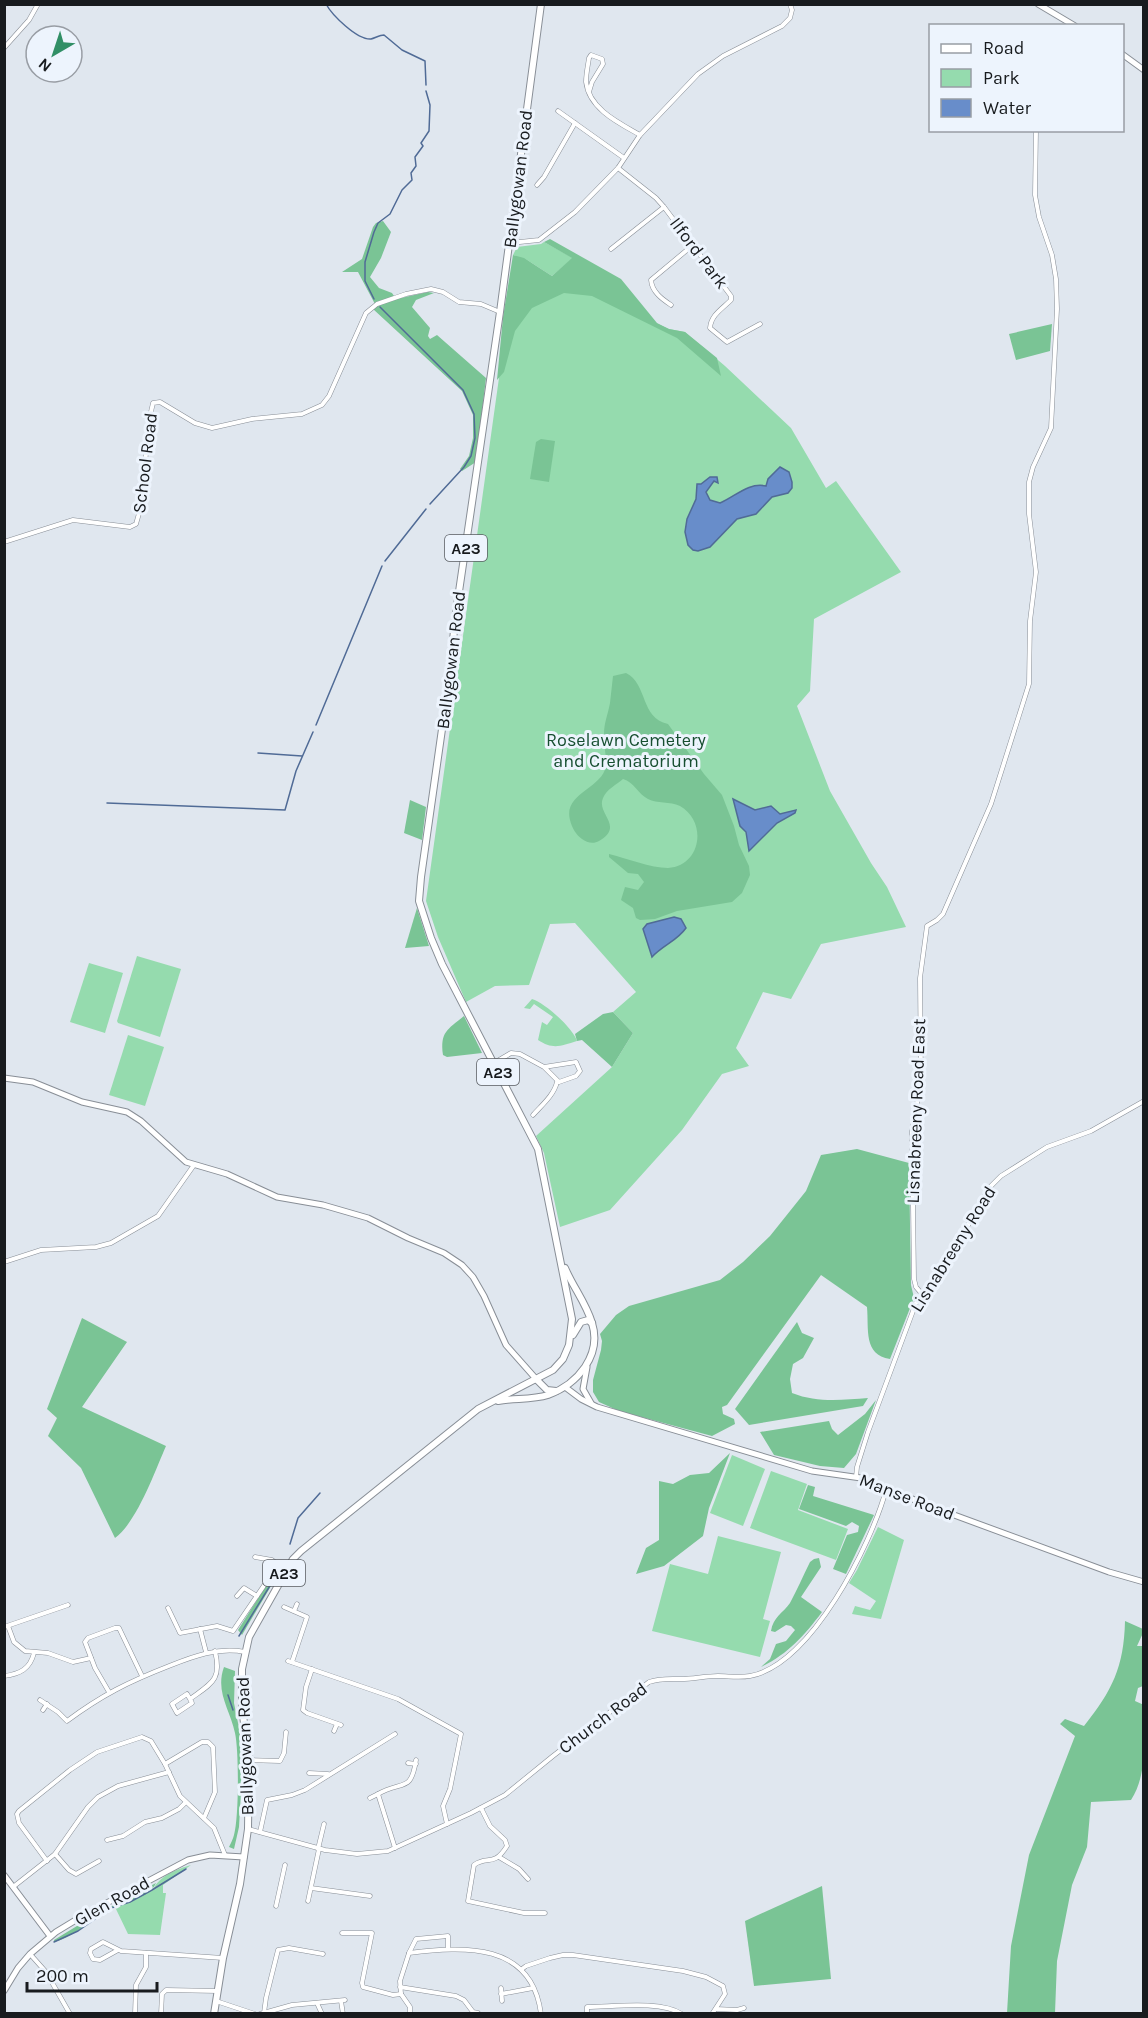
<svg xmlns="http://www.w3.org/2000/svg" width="1148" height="2018" font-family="Karla,sans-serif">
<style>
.green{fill:#95dbae}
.forest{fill:#7ac495}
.water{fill:#688dca;stroke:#506b96;stroke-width:1.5}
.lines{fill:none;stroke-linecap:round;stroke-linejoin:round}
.stream{stroke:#506b96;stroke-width:1.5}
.minor-casing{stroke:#888e96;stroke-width:5}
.tertiary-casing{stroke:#888e96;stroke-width:7}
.primary-casing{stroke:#888e96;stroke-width:8}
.minor{stroke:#fff;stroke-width:4}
.tertiary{stroke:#fff;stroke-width:5}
.primary{stroke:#fff;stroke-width:6}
.labels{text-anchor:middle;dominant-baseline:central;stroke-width:6;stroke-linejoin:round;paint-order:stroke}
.shield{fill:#edf4fd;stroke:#585c61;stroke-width:1.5}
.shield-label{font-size:16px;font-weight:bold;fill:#181b1e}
.street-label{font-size:18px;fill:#181b1e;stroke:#edf4fd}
.park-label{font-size:18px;fill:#174f31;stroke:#edf4fd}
</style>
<rect width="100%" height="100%" fill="#e0e7ef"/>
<g class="green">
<path d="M544,242l29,16 -21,18 -28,-18 27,19 118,52 16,3 40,34 66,62 35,60 10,-7 65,91 -87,47 -4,72 -13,15 33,85 41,72 16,24 19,40 -85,17 -30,55 -28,-7 -27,56 13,18 -27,8 -40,56 -72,80 -50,17 -16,-74 -8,-17 76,-69 21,-34 -20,-21 23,-20 -61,-69 -25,1 -21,61 -34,1 -29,16 -28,-65 -12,-36 90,-645 -3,-1 4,-8 24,-3z"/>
<path d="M137,956l44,13 -21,68 -42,-14 -1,-2z"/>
<path d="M89,963l34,10 -18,60 -35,-11z"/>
<path d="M532,999c13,4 41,29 45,42 -16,5 -24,9 -39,-1l4,-18 5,3 6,-8 -19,-13 -4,5 -6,-1z"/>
<path d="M128,1035l36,12 -19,59 -36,-11z"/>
<path d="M732,1455l33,14 -22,57 -33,-13z"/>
<path d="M771,1471l36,13 -9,26 50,19 -12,31 -86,-32z"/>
<path d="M878,1527l26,13 -23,79 -29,-5 3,-8 15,4 6,-9 -27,-18 8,-13z"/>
<path d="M718,1536l63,16 -18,67 7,2 -10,36 -108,-26 18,-67 38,10z"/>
<path d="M191,1865l-28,20v8h3l-6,42 -32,-1 -13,-27 38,-17c6,-14 24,-21 38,-25z"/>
</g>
<g class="forest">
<path d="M383,221l8,11 -10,26 -11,19 9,11 13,5 4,6 32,-7 6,1 -18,7 -4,7 18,21 -2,8 2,3 7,-4 49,43 -10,84 -14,9 -2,-2 9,-13 4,-18v-23l-11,-24 -89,-82 3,-3 -18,-34h-16l20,-13 11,-32 3,-4z"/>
<path d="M550,239l71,40 36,44 12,6 16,3 32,26 4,18 -44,-38 -85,-42 -28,-3 -32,15 -17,23 -11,41 -7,8 6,-63 10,-62 11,3 28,18 20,-18 -28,-16z"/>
<path d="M1052,324l-2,27 -34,9 -7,-26z"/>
<path d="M541,439l14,2 -6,41 -19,-3 6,-37z"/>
<path d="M626,673c22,11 14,45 42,51l36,50 18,21 12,31 5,19 10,21 1,9 -8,18 -10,9 -55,9 -22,8 -15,1 -4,-2 -3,-10 -12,-8 4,-13 13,3 6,-8 -6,-8 -10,-1 -19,-16v-3c17,4 42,14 59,14 33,-2 40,-46 12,-62 -10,-5 -23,-2 -32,-7 -10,-5 -14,-17 -25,-20 -7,6 -16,10 -20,19 -7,16 22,28 -4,43 -5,3 -12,2 -17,-2 -6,-4 -10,-11 -12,-19 -7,-27 32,-31 36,-54 1,-9 -3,-22 -2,-32 0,-11 4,-20 6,-31 1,-9 2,-18 3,-27z"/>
<path d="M410,800l16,7 -4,33 -18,-7z"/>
<path d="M417,908l12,38 -24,2z"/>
<path d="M613,1012l20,21 -21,34 -30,-27 -5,1 -2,-7 28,-20z"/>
<path d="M464,1016l18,37 -35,4 -4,-2c-3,-23 4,-25 21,-39z"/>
<path d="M857,1149l52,14 2,122 3,13 -24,61c-27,-4 -21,-30 -23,-52l-46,-32 -94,130 -5,2 1,7 11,5 1,5 -23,12 -93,-25 -20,-9 -6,-10v-12l8,-30 1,-9 -2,-7 16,-19 13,-9 91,-26 23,-18 27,-26 36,-45 15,-36z"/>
<path d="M82,1318l45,24 -45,65 84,39c-11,25 -29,76 -51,92l-34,-70 -33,-32 9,-18 -10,-9z"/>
<path d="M797,1322l5,11 12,5 -11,20 -10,6 -3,15 2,14c25,10 50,7 76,5l-5,8 -114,19 -14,-16z"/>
<path d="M876,1400l-20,54 -12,14 -24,-2 -46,-11 -14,-23 69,-11 3,8 6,6 27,-21z"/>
<path d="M730,1453l-21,55 -6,28 -39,30 -28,8 10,-26 13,-8v-59l14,3 17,-9 19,-2z"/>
<path d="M808,1485l7,2 -2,9 61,19 -28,59 -13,-5 14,-34 11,-3 1,-6 -7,-4 -6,4 -47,-17z"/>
<path d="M819,1558l2,9 -20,30 21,15c-18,24 -34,42 -61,55l9,-8 6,-15 10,-3 9,-11 -4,-4 -5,-1 -11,7 -4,-1c2,-14 12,-18 19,-28 7,-13 13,-27 20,-41l4,-3z"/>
<path d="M281,1562l3,2 -42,71 -4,-5z"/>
<path d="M1125,1621l18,8v4l-6,13h7l-1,40 -5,2 -3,13 9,4c0,32 4,69 -13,95l-40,2 -4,45 -15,38 -15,76 -2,52h-48l4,-67 18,-91 46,-119 -15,-12 5,-5 19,7c28,-35 40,-59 41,-105z"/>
<path d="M224,1667l11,4 -1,32 6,30 2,41 -3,53 -5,22 -5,-2c2,-4 4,-8 5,-12 5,-17 5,-85 1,-102 -5,-24 -20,-41 -11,-66z"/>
<path d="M156,1883c-7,16 -30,18 -44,25 -21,10 -35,28 -58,34v-2l41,-25z"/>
<path d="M822,1886l9,93 -77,7 -9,-65z"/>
</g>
<g class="water">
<path d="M780,467l9,5 3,10v6l-4,5 -16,4 -16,17 -19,5 -27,28 -12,4 -5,-1 -5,-5 -3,-13 2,-13 9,-20 1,-15h4l9,-7h7l1,6 -4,-2 -8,11 4,8 10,3c15,-6 28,-21 46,-17l2,-7z"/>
<path d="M733,799l22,11 16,-4 9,8 16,-4 -1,3 -18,10 -28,28 -3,-19 -6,-6z"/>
<path d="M674,917l7,2 5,9c-9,13 -23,17 -34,29l-9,-28 4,-5z"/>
</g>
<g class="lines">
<g class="stream">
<path d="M326,4c6,11 31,36 45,35 4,-1 9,-4 13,-4l18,15 23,11 1,24"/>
<path d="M374,299l-9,-18v-19l9,-30 4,-9 12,-9 12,-24 10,-10 -1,-7 5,-7 -1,-9 8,-11 -2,-3 8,-12 1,-26 -4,-14"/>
<path d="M380,307l83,83 11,24 1,24 -4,18 -7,11 -34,37"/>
<path d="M385,561l41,-52"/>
<path d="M316,725l66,-159"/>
<path d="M258,753l44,3"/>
<path d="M107,803l178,7 11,-39 17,-39"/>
<path d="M290,1544l8,-26 22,-25"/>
<path d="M239,1636l45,-73"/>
<path d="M228,1695l5,15"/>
<path d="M54,1942l24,-11 33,-23 19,-6 22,-12 34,-21"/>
</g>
<defs>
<g id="minor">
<path d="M4,48l25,-28 9,-16"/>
<path d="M589,92l3,-10 11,-18 -1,-5 -11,-4 -2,3c-1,7 -3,16 -3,24 3,27 33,41 54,53"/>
<path d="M558,111l66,47"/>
<path d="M618,168l38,30 8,9 67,89v4c-9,9 -20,15 -21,28l17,14 33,-18"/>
<path d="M537,185l7,-8 31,-54"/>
<path d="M510,243l29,-3 36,-28 43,-44 22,-33 58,-61 25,-18 59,-30 8,-8 2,-8 -2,-6"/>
<path d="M611,249l53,-42"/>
<path d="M671,305c-9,-6 -19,-13 -20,-25l42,-35"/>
<path d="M4,542l69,-22 57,7 6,-3 4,-14 10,-94 3,-13 7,-1 35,21 17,5 40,-9 50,-5 20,-9 7,-9 37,-83 11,-9 29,-10 25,-5 12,3 16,10 22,2 19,8"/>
<path d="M494,1063l17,-10 9,1 24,13 32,-5 4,9 -4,5 -17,6 -15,-15"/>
<path d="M533,1115c9,-10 21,-20 24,-33"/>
<path d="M4,1262l37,-12 55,-3 15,-4 47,-27 36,-51"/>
<path d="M922,1294l-6,-7 -2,-8 -2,-148 9,-50 -1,-103 7,-52 10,-6 6,-6 48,-110 38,-120 1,-63 6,-49 -7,-58v-32l4,-15 18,-39 6,-119 -1,-30 -4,-24 -13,-38 -4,-22 1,-65"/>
<path d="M856,1477l1,-10 11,-35 48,-129 34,-46 39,-69 12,-12 46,-29 44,-16 53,-30"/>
<path d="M237,1596l7,-8 13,8"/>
<path d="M284,1607l23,10 -15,45"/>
<path d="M168,1608l12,25 37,-7 16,5 45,-66 -6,-5 -17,-3"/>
<path d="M294,1611l3,-7"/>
<path d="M8,1626l6,16 11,9 23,2 25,9 18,-4"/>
<path d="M4,1627l64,-22"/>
<path d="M200,1629l6,23"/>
<path d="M288,1661l110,38 63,35 -11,55 -7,17 4,18"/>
<path d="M312,1669l-6,18 -3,23 4,3 34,12"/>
<path d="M4,1676c16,-2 26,-7 30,-23"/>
<path d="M109,1692l-14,-24 -10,-26 3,-4 27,-10h4l23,48"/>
<path d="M190,1699l2,4 -15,10 -5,-9 15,-10 3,5c22,-16 32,-19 25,-48"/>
<path d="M40,1700l18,12 9,9c35,-26 61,-39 102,-55 25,-10 49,-19 76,-14"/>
<path d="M43,1710l4,-6"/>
<path d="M334,1731l3,-7"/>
<path d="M249,1760l31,1 4,-8 2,-21"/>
<path d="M408,1763l8,1"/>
<path d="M165,1764l37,-22h6l5,5 2,45 -11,26"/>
<path d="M309,1773l19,1"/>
<path d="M370,1798l8,-4"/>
<path d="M481,1808l9,18 15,14 2,6c-14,22 -19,9 -33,19l-6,36 56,12h21"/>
<path d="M248,1829l77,21 32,4 31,-3 83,-38 34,-18 48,-39 96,-74c11,-4 21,-3 32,-3 12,0 25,-3 37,-3 10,0 21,2 32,0 61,-11 121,-131 136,-186"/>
<path d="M260,1832l7,-32 25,-5 13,-5 90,-56"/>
<path d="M107,1840l16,-4 22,-14 17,-4 17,-9 6,-6"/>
<path d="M395,1848l-17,-54c25,-14 33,-1 38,-34"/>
<path d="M318,1849l6,-25"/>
<path d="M55,1854l14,16 7,4 23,-13"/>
<path d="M499,1857l20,12 9,10"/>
<path d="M47,1861l-28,-38 -2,-9 2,-3 51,-41 27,-18 45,-15 9,4 14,23 15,32 34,32 11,27"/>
<path d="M13,1887l42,-33 33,-47 10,-10 20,-11 51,-14"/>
<path d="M311,1888l59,8"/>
<path d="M308,1901l11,-52"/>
<path d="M276,1906l9,-41"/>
<path d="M342,1933h30l-10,50 1,4 30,8 8,-1"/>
<path d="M118,1950l-18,10 -7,-1 -3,-6 1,-4 12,-7 18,9 102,7"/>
<path d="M409,1953l7,-14 32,-3v13"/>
<path d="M30,1954l16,18 24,42"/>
<path d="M522,1969l4,-3 24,-8 13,-3h10l110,16 23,6 17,9 2,8 -13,20"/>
<path d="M400,1987l56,9 8,4 9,12 5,1"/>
<path d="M501,1988l1,13"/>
<path d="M401,1994l-1,-13 9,-28c55,-7 123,-11 132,61"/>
<path d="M401,1994l9,13v7"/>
<path d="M501,1994l32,-6"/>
<path d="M216,2001l39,13"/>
<path d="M341,2001l2,13"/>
<path d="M317,2003l5,11"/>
<path d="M716,2009l21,1 7,-2"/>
<path d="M264,2013l2,-15 12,-48 11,-2 34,6"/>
<path d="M135,2014l1,-29 10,-18v-14"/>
<path d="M161,2014l1,-20 4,-4 52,1"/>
<path d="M260,2014l32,-9 53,-5"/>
<path d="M587,2014v-7c26,0 73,-7 95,7"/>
</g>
<g id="tertiary">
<path d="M1038,4l37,22"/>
<path d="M1122,54l22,16"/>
<path d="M4,1078l29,4 49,20 45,10 14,9 45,41 41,12 50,23 46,8 45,13 40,20 36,15 18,12 11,12 11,19 22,49 31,35"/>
<path d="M587,1367l-4,22 8,14"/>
<path d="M565,1387l16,12 16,8 215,64 49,7 66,27 182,67 35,10"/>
<path d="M4,1875l46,61"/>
<path d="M4,1991l14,-23 12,-14 26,-22 28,-17 104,-55 22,-5 34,2"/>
</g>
<g id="primary">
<path d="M573,1335l8,-13 7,-2 4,3"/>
<path d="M537,1380l10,10 9,1"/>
<path d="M498,1401c16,-3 34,-1 50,-6 30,-11 54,-40 44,-72 -6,-20 -19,-36 -27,-55"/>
<path d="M214,2014l9,-56 17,-74 8,-55 1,-69 -7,-52v-39l7,-32 44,-78 8,-8 177,-142 75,-39 10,-11 6,-14 3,-26 -34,-170 -96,-185 -11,-26 -12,-37 2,-24 27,-190 8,-75 44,-300 41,-308"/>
</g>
</defs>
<use href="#minor" class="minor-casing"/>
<use href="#tertiary" class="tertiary-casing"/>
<use href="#primary" class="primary-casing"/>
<use href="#minor" class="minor"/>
<use href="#tertiary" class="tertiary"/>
<use href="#primary" class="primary"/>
</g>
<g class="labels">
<g class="shield">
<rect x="445" y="535" width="42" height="26" rx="4.5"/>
<rect x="477" y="1059" width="42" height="26" rx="4.5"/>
<rect x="263" y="1560" width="42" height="26" rx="4.5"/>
</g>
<g class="shield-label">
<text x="466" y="548">A23</text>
<text x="498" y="1072">A23</text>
<text x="284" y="1573">A23</text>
</g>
<g class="street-label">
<text transform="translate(518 179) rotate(-83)">Ballygowan Road</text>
<text transform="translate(699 253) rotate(53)">Ilford Park</text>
<text transform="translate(145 463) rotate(-83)">School Road</text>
<text transform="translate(451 660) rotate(-83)">Ballygowan Road</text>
<text transform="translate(916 1111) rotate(-88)">Lisnabreeny Road East</text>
<text transform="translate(953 1249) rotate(-58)">Lisnabreeny Road</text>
<text transform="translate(907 1497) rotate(21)">Manse Road</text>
<text transform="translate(603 1718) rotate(-37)">Church Road</text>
<text transform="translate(245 1746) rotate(-92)">Ballygowan Road</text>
<text transform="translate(112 1901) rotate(-29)">Glen Road</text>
</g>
<g class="park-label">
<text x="626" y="740">Roselawn Cemetery<tspan x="626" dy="21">and Crematorium</tspan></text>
</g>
</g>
<rect width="1148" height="2018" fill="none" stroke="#181b1e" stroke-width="12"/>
<rect x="929" y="24" width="195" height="108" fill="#edf4fd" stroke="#989da4" stroke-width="1.5"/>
<rect x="941" y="44" width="30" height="9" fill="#ffffff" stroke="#989da4" stroke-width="1.5"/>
<text x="983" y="54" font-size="18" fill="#181b1e">Road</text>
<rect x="941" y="69" width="30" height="18" fill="#95dbae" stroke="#989da4" stroke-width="1.5"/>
<text x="983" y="84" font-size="18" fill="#181b1e">Park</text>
<rect x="941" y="99" width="30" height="18" fill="#688dca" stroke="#989da4" stroke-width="1.5"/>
<text x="983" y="114" font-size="18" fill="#181b1e">Water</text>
<g transform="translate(54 54) rotate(219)"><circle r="28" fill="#edf4fd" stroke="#989da4" stroke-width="1.5"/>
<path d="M0-4.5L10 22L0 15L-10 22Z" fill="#318f66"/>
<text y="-9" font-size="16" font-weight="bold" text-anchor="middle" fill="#181b1e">N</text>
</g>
<path d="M27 1982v9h130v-9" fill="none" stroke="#181b1e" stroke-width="3"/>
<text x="36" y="1982" font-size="18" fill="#181b1e" stroke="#edf4fd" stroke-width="4.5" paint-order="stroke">200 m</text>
</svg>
